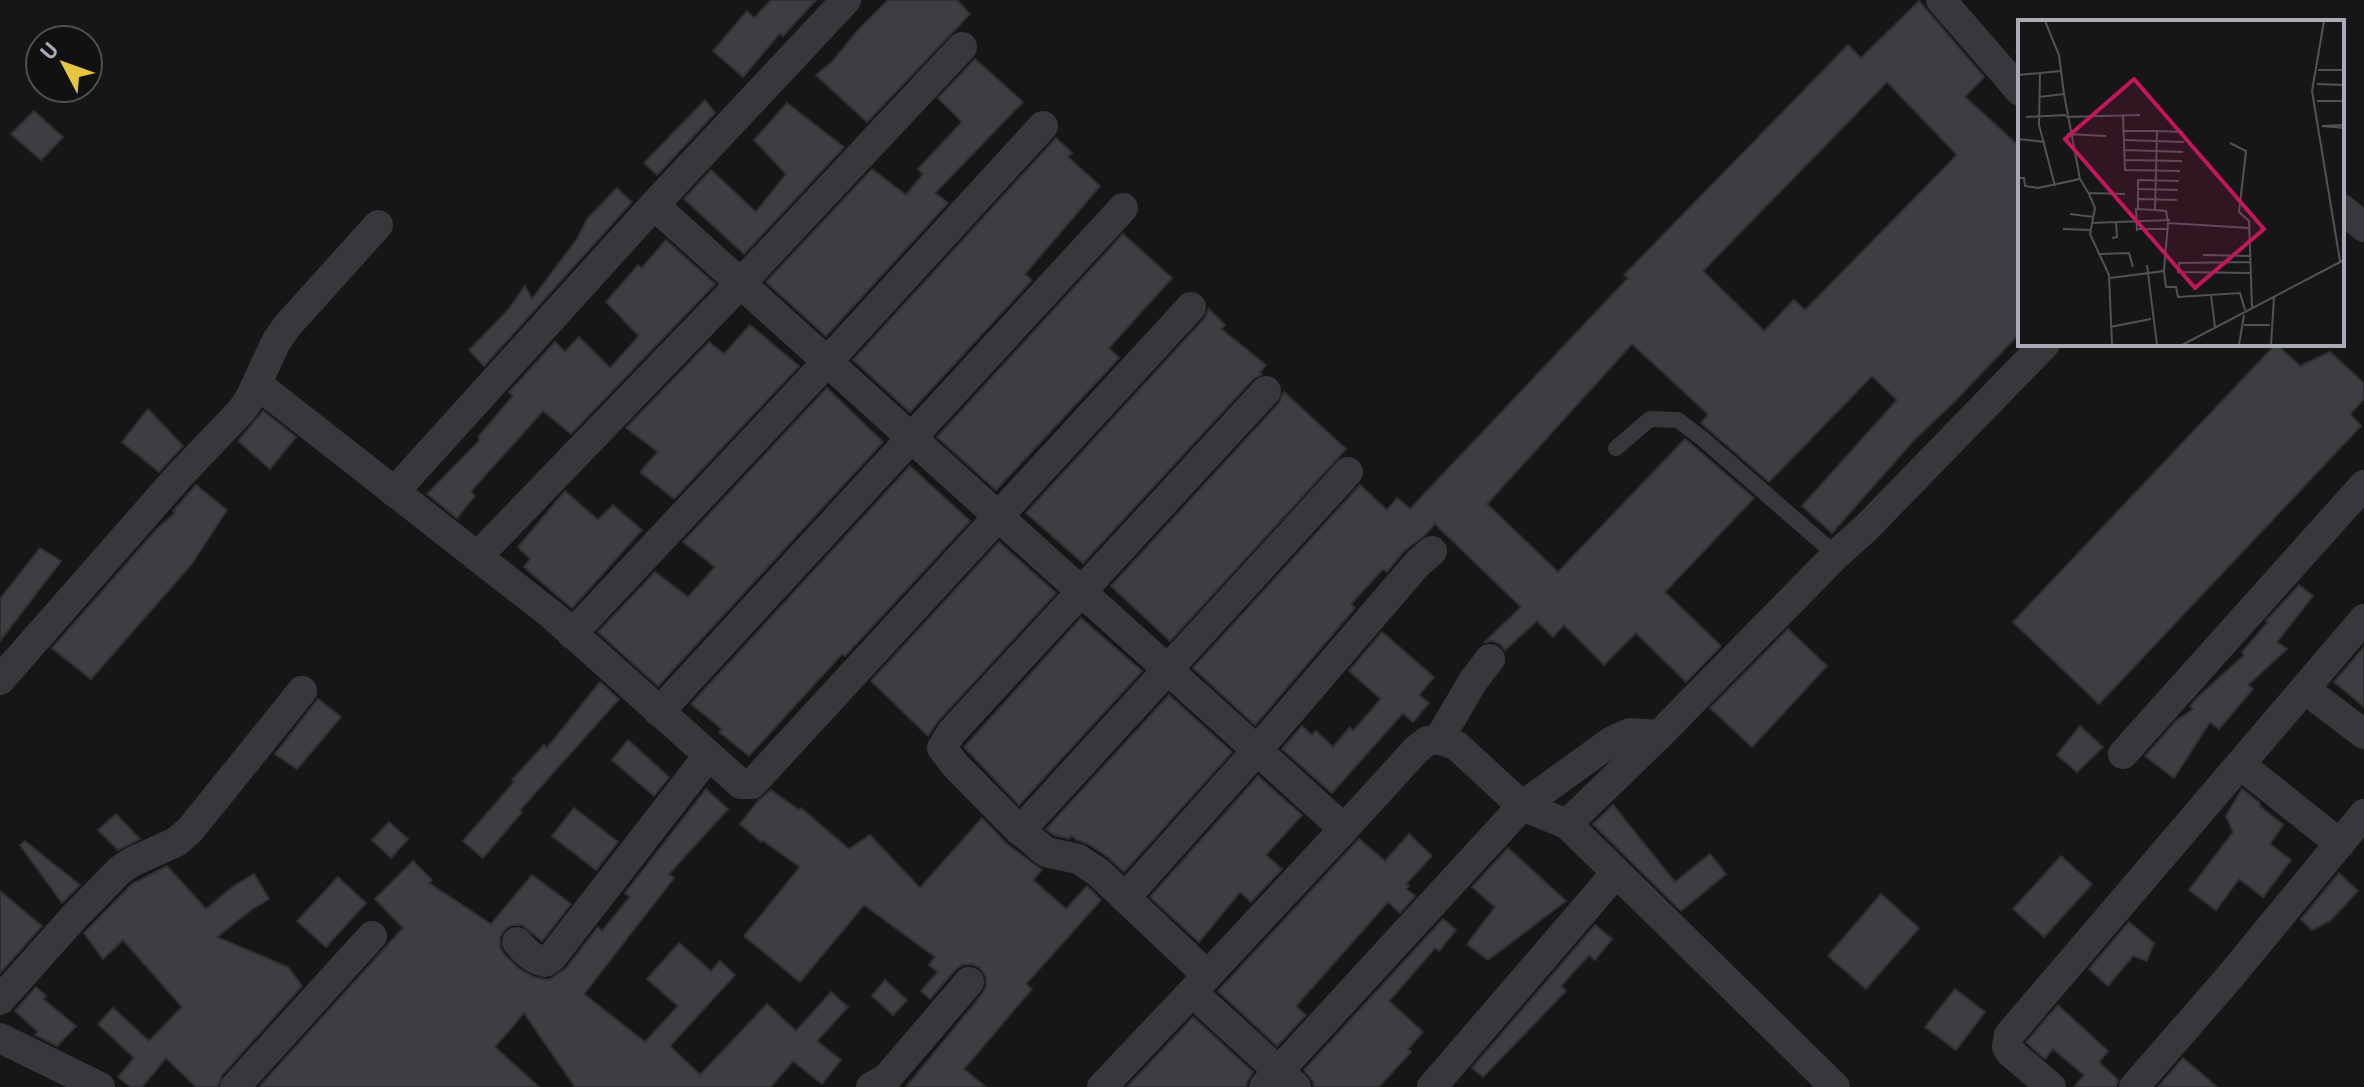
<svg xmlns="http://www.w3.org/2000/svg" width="2364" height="1087" font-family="Barlow,sans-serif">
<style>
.building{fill:#3d3e41;stroke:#303033;stroke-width:2;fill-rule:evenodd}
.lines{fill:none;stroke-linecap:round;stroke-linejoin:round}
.lane{stroke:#37373c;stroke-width:16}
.street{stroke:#37373c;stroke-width:30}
.inset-road{fill:none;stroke:#515257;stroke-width:2}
.view{fill:#c2185b;fill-opacity:0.15;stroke:#c2185b;stroke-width:4}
.inset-edge{fill:none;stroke:#a9abb7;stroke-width:4}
</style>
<rect width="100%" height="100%" fill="#161617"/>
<g class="building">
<path d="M771,0h45l-33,36 -3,-3 -37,44 -30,-26 34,-40 7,7z"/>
<path d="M888,0h69l13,14 -103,108 -51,-47 16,-13 27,-33z"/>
<path d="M1919,1l65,76 -19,20 55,50v186l-67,70 -39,37 -82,93 -30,-27 95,-106 -25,-24 -103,106 -68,-59 7,-9 -76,-70 -145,160 71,68 127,-133 69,59 -89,94 56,54 -35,36 -50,-49 -32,32 -40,-40 -11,12 -16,-16 -32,29 -5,-6 -7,-3 -8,1 36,-35 -86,-83 -10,11 -21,16 -17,21 -4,-3 -32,35 4,4 -100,117 -62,-57 167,-183 27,25 10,-12 13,11 218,-231 -4,-3 224,-230 13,13zM1887,82l70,73 -152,155 -11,-10 -30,31 -61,-60z"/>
<path d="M975,59l48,43 -88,91 13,10 -122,133 -60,-54 106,-113 34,26 17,-21 -5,-5 44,-47 -24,-24z"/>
<path d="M705,100l10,13 -58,62 -13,-12z"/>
<path d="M787,103l57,44 -100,107 -60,-55 27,-29 45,42 30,-38 -32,-34z"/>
<path d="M34,111l29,26 -22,23 -30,-26z"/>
<path d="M1056,138l16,15 -4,4 32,29 -75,88 7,6 -122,132 -57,-52z"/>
<path d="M617,188l15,14 -148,164 -15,-16 39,-40 17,-24 7,13 45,-60 10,-20z"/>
<path d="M1123,234l49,44 -63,70 10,10 -123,132 -59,-53z"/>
<path d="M666,240l49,44 -144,150 -28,-23 -72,80 4,5 -18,22 -30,-24 53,-54 -2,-3 35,-41 -4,-4 46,-50 10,10 14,-15 31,31 29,-32 -33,-34 32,-37 4,3z"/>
<path d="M1209,309l16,16 -4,4 45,36 -6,7 2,2 -9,5 -170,184 -57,-50 178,-194z"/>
<path d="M750,325l49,41 -125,133 -34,-27 18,-20 -32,-24 83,-86 15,12z"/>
<path d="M2276,344l24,22 30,-14 34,31v16l-14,15 11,12 -262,278 -86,-82z"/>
<path d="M827,388l56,54 -225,244 -60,-54 57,-60 33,25 27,-30 -32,-25z"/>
<path d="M1284,392l62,57 -176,192 -59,-55 168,-183z"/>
<path d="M148,409l35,37 -24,26 -37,-30z"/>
<path d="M263,411l33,26 -26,32 -32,-28z"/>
<path d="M910,466l60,55 -125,135 -3,-2 -93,102 -30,-24 3,-3 -31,-25z"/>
<path d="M196,485l31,25 -36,55 -100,114 -39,-31 104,-118 19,-17 -2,-2z"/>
<path d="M565,491l33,29 15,-15 29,25 -70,78 -48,-41 6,-8 -12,-12z"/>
<path d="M999,542l57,51 -118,128 -10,15 -57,-55z"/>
<path d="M40,548l21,13 -61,80v-42z"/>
<path d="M2299,585l14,11 -36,46 10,7 -39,36 5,4 -34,40 -9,-7 -36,56 -29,-22 31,-35 17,-12 -3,-3 7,-8 47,-43 -2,-3 26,-30 -2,-1z"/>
<path d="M1081,618l61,53 -123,134 -55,-58z"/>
<path d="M1788,629l39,37 -75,81 -42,-39z"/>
<path d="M1382,632l52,45 -15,18 10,8 -16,19 -10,-9 -71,80 -50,-44 20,-23 10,9 4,-4 17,16 17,-20 3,4 28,-32 -32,-28z"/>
<path d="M2364,647v60l-30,-25z"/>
<path d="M600,682l19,17 -99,111 2,2 -39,46 -20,-17 51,-59 -2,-2 32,-35 3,3z"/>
<path d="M1169,695l63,57 -108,120 -16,-15 -20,-13 -11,-4 -5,-4 -3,3 -15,-4 -8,-6z"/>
<path d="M318,699l23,18 -44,52 -22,-15z"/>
<path d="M2080,726l23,21 -26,25 -20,-17z"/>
<path d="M628,740l41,37 -15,19 -42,-36z"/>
<path d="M1258,776l44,39 -36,40 16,14 -31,33 -11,-10 -41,50 -49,-45z"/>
<path d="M706,789l22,20 -59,65 5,4 -90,116 61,48 33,-36 -31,-27 32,-36 32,28 9,-10 15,14 -65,71 30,29 67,-71 29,27 35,-39 17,15 -31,34 24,19 -19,24 -29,-23 -22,26h-196l-51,-74 -29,34 44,40h-280l144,-159 -28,-29 38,-38 19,19 -3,3 62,41 41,-49 39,29 -29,37 -20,-16h-10l-6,3 -6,9v9l3,7 15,15 16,9 15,3 17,-12 32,-41 4,4 28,-34 -5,-4z"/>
<path d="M2242,789l17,13 1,4 23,19 -13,19 21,16 -28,37 -24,-18 -23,31 -27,-20 44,-58 -7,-16z"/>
<path d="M771,790l28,20 2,-2 48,41 21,-14 50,53 62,-70 26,27 34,25 -9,10 33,29 21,-23 14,14 -75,84 6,5 -68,80 22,18h-80l77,-94 3,-7v-9l-6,-9 -8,-4 -10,1 -7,5 -25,29 -9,-8 17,-19 -9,-7 6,-8 -71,-52 -64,77 -56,-46 56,-69 -38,-27 -1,2 -21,-18 18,-23z"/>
<path d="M1613,805l62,77 35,-28 16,20 -45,37 -88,-87z"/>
<path d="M574,808l44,34 -22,28 -44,-34z"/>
<path d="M116,814l24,25 -22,11 -20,-20z"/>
<path d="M389,822l19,17 -17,19 -19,-18z"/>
<path d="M1409,834l23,22 -26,28 3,2 -3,3 9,7 -15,17 -12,-11 -92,104 10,9 -29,31 -59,-55 141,-152 26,22z"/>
<path d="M25,841l55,44 -18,18 -42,-58z"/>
<path d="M1508,848l58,53 -78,59 -21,-16 28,-37 -23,-20z"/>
<path d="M2061,856l31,28 -48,53 -31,-28z"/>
<path d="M167,866l39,43 29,-24 19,-11 15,25 -18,11 -34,27 71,30 14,19 -80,89 -4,12h-22l-30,-29 -24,29h-11l-13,-10 16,-19 -36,-34 15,-16 36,33 33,-34 -59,-67 -20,19 -19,-26 48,-49z"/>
<path d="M2339,873l19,18 -28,30 -18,9 -11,-11z"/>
<path d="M338,877l28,26 -40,44 -29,-26z"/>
<path d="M0,891l42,35 -42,47z"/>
<path d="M1881,894l38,34 -53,61 -38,-33z"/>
<path d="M1443,919l13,11 -17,21 -4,-3 -46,53 34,31 -15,17 3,3 -32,35h-65l-1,-6 -9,-11z"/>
<path d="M2129,922l25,21 -7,18 -14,-5 -25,30 -19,-17z"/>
<path d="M1595,925l17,14 -17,21 -6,-5 -28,31 5,5 -83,86 -11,-9z"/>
<path d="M885,980l22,20 -14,15 -21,-19z"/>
<path d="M36,987l10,9 -3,3 33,27 -19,20 -22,-11 3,-3 -23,-21z"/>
<path d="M1955,989l30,23 -29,38 -31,-23z"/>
<path d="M2058,1005l50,46 -9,11 19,18 -2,7h-42l10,-12 -31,-26 -8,10 -19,-17z"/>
<path d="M1193,1017l60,55 -6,10 -1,5h-119z"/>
<path d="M2183,1058l34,29h-59z"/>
</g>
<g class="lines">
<path class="lane" d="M1616,448l34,-29 28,1 25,19 133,116"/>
<g class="street">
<path d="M1941,0l79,91"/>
<path d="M654,205l192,-205"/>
<path d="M2342,209l22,18"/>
<path d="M257,384l295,231 189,169h11l439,-477"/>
<path d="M394,492l260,-287 690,624 -152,163 104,95"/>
<path d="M477,557l264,-274 221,-236"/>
<path d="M572,634l255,-272 216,-236"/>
<path d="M0,680l180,-205 62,-65 8,-12 26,-56 11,-16 91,-101"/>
<path d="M2306,690l58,44"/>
<path d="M659,712l464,-504"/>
<path d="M1439,739l34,-58 17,-22"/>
<path d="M2123,754l241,-269"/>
<path d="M2241,765l99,79"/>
<path d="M1567,824l268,263"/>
<path d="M1344,829l72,-79 11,-9 12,-2 18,7 65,60 45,18 92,-89 177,-180 30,-27 179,-184"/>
<path d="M1020,831l328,-359"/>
<path d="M1125,898l133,-149 160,-186 14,-12"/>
<path d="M517,942c9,10 15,17 28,20l7,-5 156,-201"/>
<path d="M1207,975l-109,-103 -20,-13 -32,-7 -32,-27 -59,-60 -13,-17 9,-15 315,-342"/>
<path d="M0,1000l74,-83 46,-47 12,-8 44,-20 14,-12 112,-139"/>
<path d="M0,1038l100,49"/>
<path d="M235,1087l137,-151"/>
<path d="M871,1087l16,-9 82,-96"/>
<path d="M1102,1087l90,-95"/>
<path d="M1264,1087l258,-281 90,-65 18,-8 29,2"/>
<path d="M1432,1087l184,-214"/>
<path d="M2051,1087l-41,-35 -3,-5 2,-12 355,-416"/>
<path d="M2134,1087l94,-108 136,-165"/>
</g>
</g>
<g transform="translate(2018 20)">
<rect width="326" height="326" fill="#161617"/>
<path class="inset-road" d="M27,1l14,34 5,39M306,1l-12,70 28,170M300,50h26M22,52l-1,53 16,61M0,55l43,-4M299,64l27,1M21,77l25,-3 16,85M299,81h27M105,96l2,54 55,1M8,97l40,-2M48,97l74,-2M326,105l-22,1 22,2M106,111h33l-2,79 -19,-1 1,22M139,111l26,1M49,114l39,2M0,119l27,3M107,120l59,2M212,123l16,8 -7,61 10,9 3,86M107,130l58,2M107,140l57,1M0,158h6l1,8 13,2 42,-9 9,15 6,14 -5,26 19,41 3,70M119,169l41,1M70,173l37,1M121,179l38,1M120,189v-29l41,1M137,190l11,1 2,12 81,5M52,194l24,3M98,202l54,-2M73,203l25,-1 1,15 -5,1M45,209l27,1M118,209h31M82,234l29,-1 4,14M185,235l47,1M232,242l-71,1 -1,9 73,1M129,245l10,80M146,251l2,16h10l2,10 62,-4 5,17M92,258l54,-7 4,-48M193,275l4,32M226,305h26M92,307l41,-8M164,325l162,-85M221,325l5,-30M253,325l3,-48"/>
<path class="view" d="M116,59l130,150 -69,59 -130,-149z"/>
<rect width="326" height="326" class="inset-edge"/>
</g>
<g transform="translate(64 64) rotate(311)"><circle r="38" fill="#111112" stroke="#4e4f54" stroke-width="2"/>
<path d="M0-6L14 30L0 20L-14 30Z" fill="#e6c63f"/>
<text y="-12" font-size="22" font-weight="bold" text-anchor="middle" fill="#a9abb7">U</text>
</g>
</svg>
